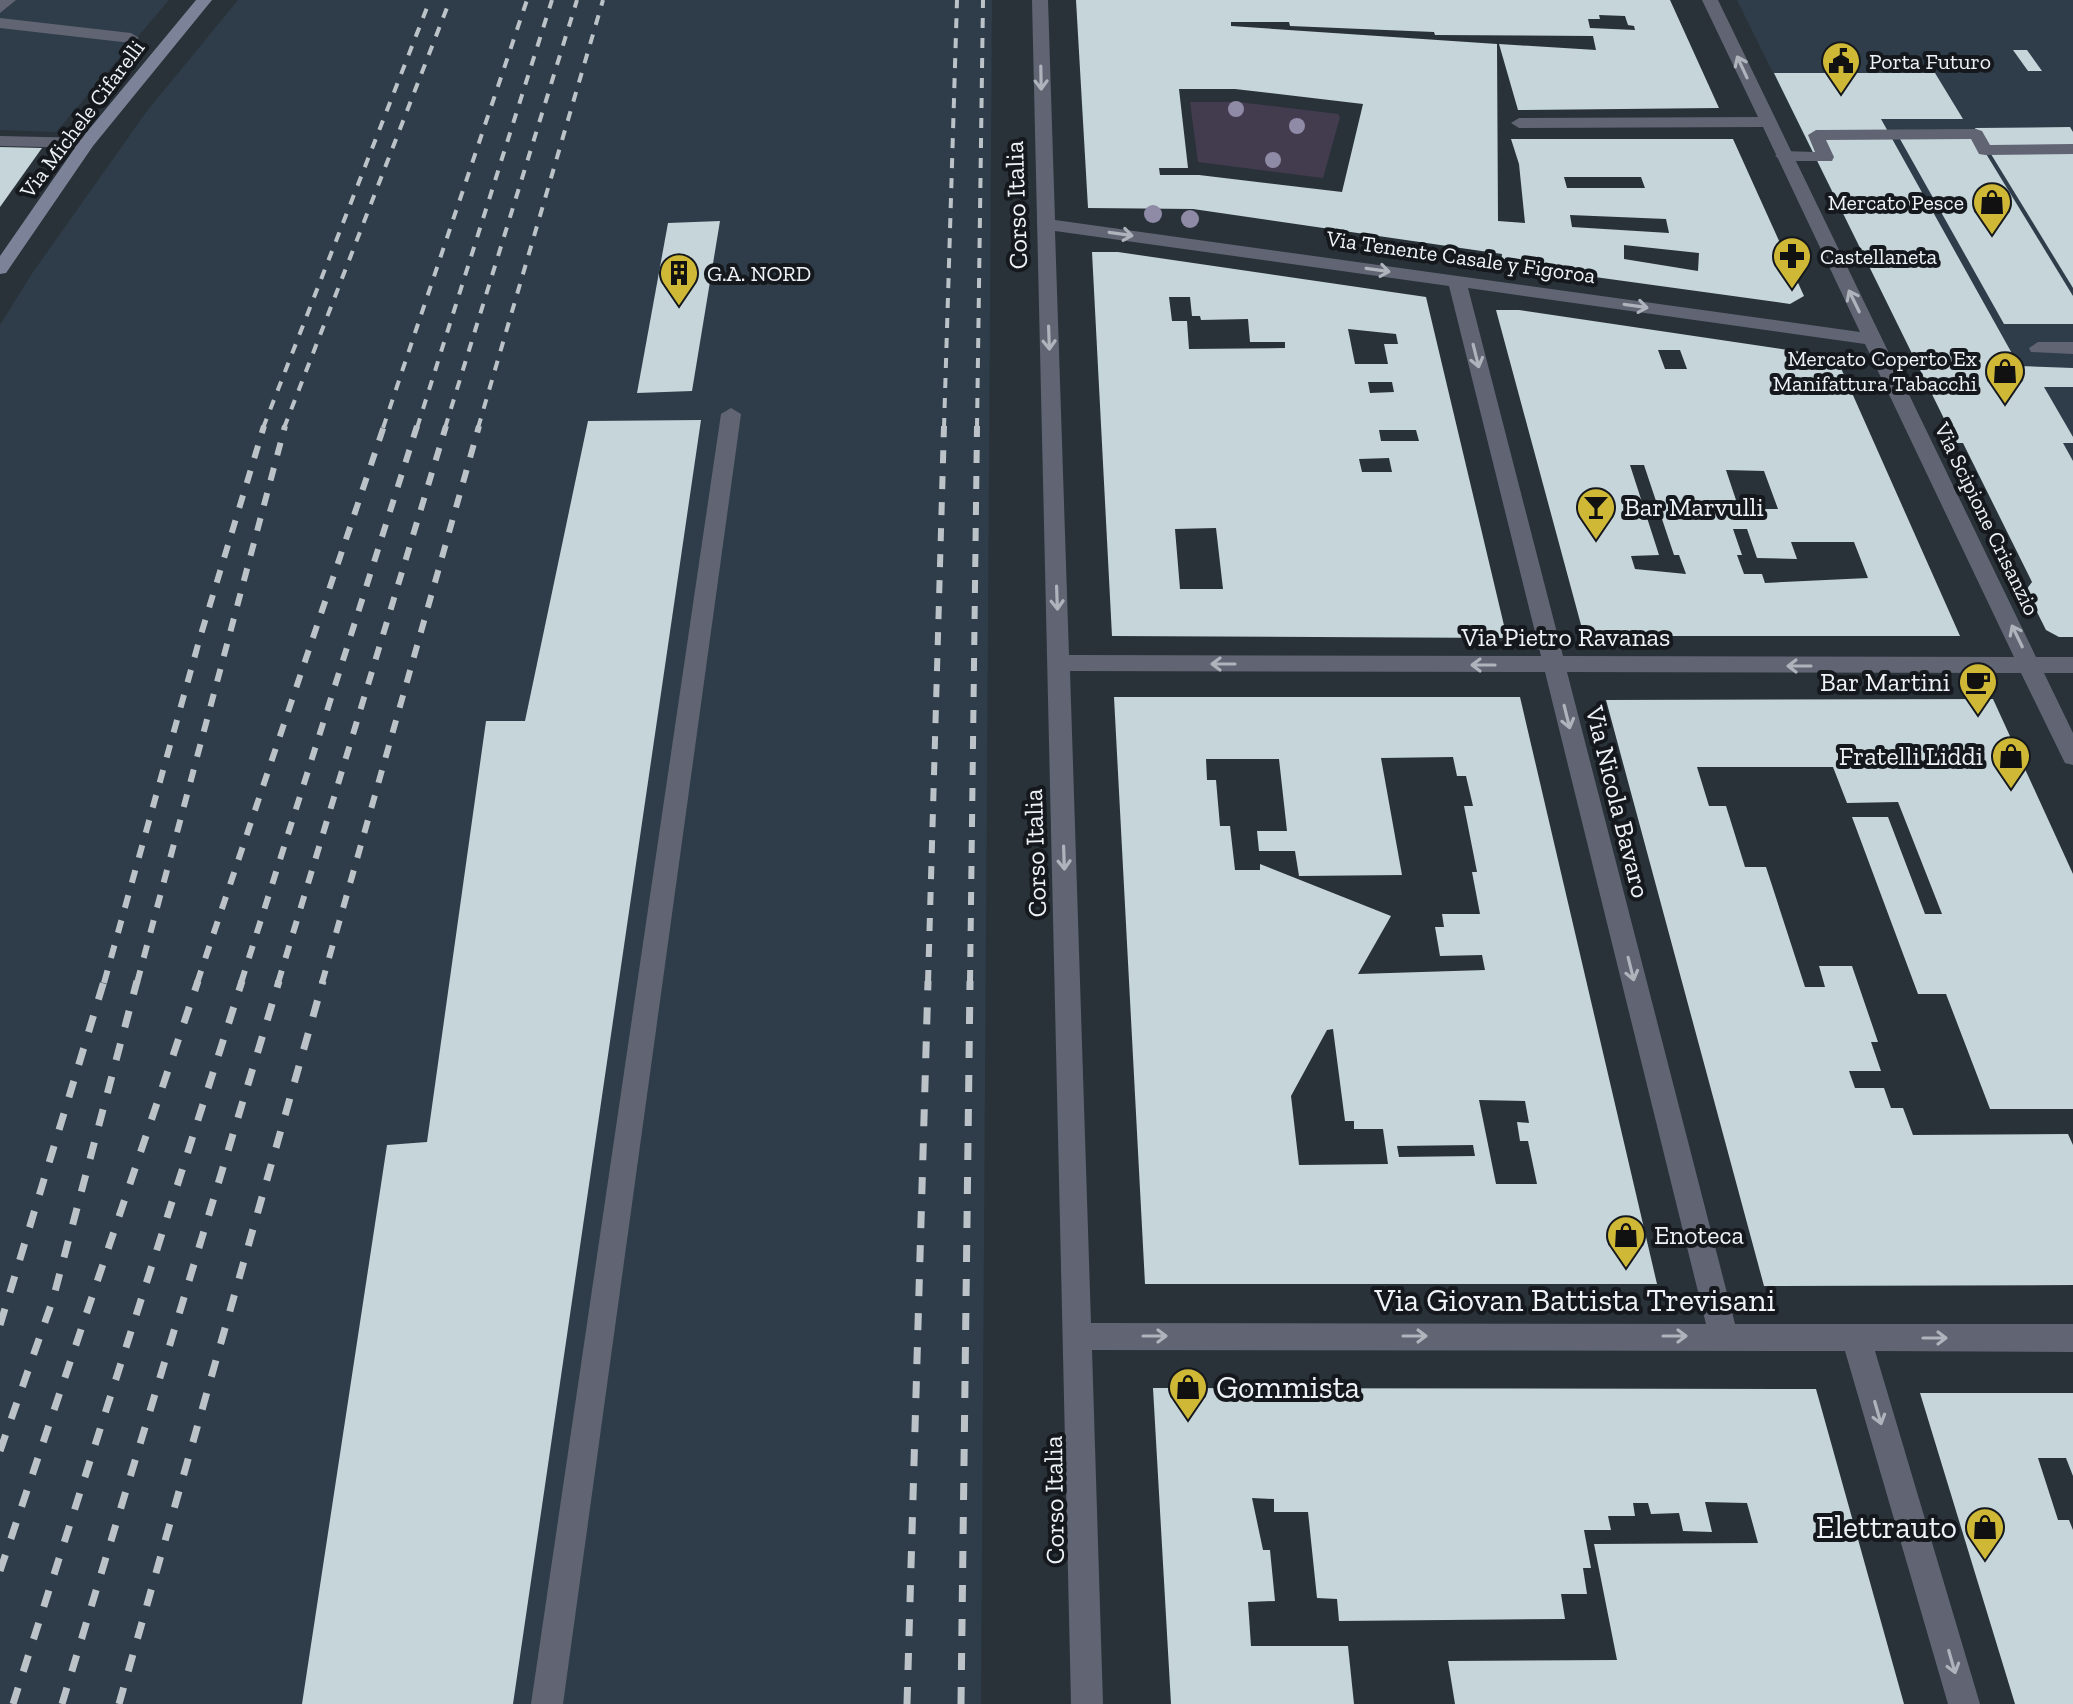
<svg xmlns="http://www.w3.org/2000/svg" width="2073" height="1704" font-family="'Zilla Slab',serif">
<style>
.built{fill:#2e3d49}
.green{fill:#433c4f}
.building{fill:#c5d5da;fill-rule:evenodd}
.lines{fill:none;stroke-linecap:round;stroke-linejoin:round}
.lane{fill:#616573;fill-rule:evenodd}
.street{fill:#616573;fill-rule:evenodd}
.secondary{fill:#7c8398;fill-rule:evenodd}
.rail-far2{stroke:#bcc3c8;stroke-width:4;stroke-dasharray:10 10;stroke-linecap:butt}
.rail-far1{stroke:#bcc3c8;stroke-width:6;stroke-dasharray:13 13;stroke-linecap:butt}
.rail{stroke:#bcc3c8;stroke-width:7;stroke-dasharray:17 17;stroke-linecap:butt}
.tree{fill:#8f8aa6}
.oneway{stroke:#aeb3bc}
.labels{text-anchor:middle;dominant-baseline:central;stroke-width:8;stroke-linejoin:round;paint-order:stroke}
.far-poi-label{font-size:22px;fill:#edf3f8;stroke:#15191d;text-anchor:start}
.far-street-label{font-size:22px;fill:#edf3f8;stroke:#15191d}
.street-label{font-size:26px;fill:#edf3f8;stroke:#15191d}
.poi-label{font-size:26px;fill:#edf3f8;stroke:#15191d;text-anchor:start}
.near-street-label{font-size:32px;fill:#edf3f8;stroke:#15191d}
.near-poi-label{font-size:32px;fill:#edf3f8;stroke:#15191d;text-anchor:start}
</style>
<rect width="100%" height="100%" fill="#293239"/>
<g class="built">
<path d="M0,0h169l-113,132 -56,-2z"/>
<path d="M238,0h754l-11,1704h-981v-1379l33,-53 114,-161z"/>
<path d="M1737,0h336v637h-14l-13,-7 -20,-40 6,-8 -69,-139h-7z"/>
</g>
<path class="green" d="M1190,102h48l100,12 2,3 -17,61 -125,-16z"/>
<g class="building">
<path d="M1076,0h594l49,108 -201,2 -19,-66 97,6 -3,-14 -158,-1 -1,-3 -144,-6 -1,-4h-58v4l266,18 1,177 27,2 -6,-59 -8,-25h222l71,157 -14,8 -289,-40 1,-10 -309,-45 -105,-1zM1599,15l26,1 3,9 6,1 1,4 -45,-2 -2,-9h12zM1179,89h56l128,15 -21,88 -143,-17h-39l-1,-7h29zM1564,177h77l4,11h-78zM1570,215l96,4 3,14 -97,-6zM1624,245l75,8 -1,18 -74,-12z"/>
<path d="M2013,50h14l15,21h-14z"/>
<path d="M1774,73h161l28,46h-82l138,247 54,2v19h-29l29,50v6h-10l10,18v176h-14l-13,-7 -20,-40 6,-8 -69,-139h-7z"/>
<path d="M2070,127l3,5v156l-98,-160z"/>
<path d="M1900,139h77l96,157v28h-69z"/>
<path d="M0,147l42,1 -42,59z"/>
<path d="M720,221l-28,170 -55,2 31,-170z"/>
<path d="M1092,252h26l308,45 81,341 -395,-2zM1169,297h21l2,19h8l1,4 47,-1 2,23h35v6l-96,1 -2,-28h-15zM1348,329l48,5 2,10h-14l4,20h-33zM1368,382h24l2,10 -24,1zM1379,430h37l3,11h-38zM1389,458l3,14h-30l-3,-13zM1216,528l7,61h-43l-5,-60z"/>
<path d="M1496,310h23l317,47 124,279h-376zM1658,350h22l7,19h-22zM1630,465h14l30,90h5l7,19 -51,-5 -4,-13 28,-1zM1726,470l38,1 14,38h-39zM1733,529h14l10,29 40,1 -6,-17h63l14,36 -103,5 -3,-9h-18l-7,-19h5z"/>
<path d="M701,420l-188,1284h-211l85,-559 40,-3 59,-421h39l63,-300z"/>
<path d="M1114,697h406l137,587h-512zM1453,757l4,19h9l7,30h-9l13,66h-5l8,42h-38l2,13h-9l5,29 42,-1 3,15 -127,4 33,-58 -131,-52v6h-25l-5,-44h-10l-4,-46h-9l-1,-21h73l8,72h-30l2,20h36l4,25 103,-1 -21,-117zM1333,1029l12,92h9v8h29l5,35 -89,1 -8,-69 36,-66zM1479,1100l46,1 4,22 -12,-1 3,19h8l9,43h-41zM1473,1145l2,11 -76,1 -2,-11z"/>
<path d="M1993,699l80,175v235h-83l-44,-115h-28l-66,-177h36l37,97h17l-44,-112 -51,1 -14,-36h-136l12,39h17l19,61h21l39,120h20l-6,-21h33l26,76h-7l10,29h-32l6,17h29l7,20h12l10,27 155,-1 5,11v140l-309,1 -158,-586z"/>
<path d="M1153,1388l663,1 88,315h-449l-7,-43 169,-1 -23,-116 164,-1 -11,-40 -42,-1 7,30 -29,-1 -4,-18 -28,1 -3,-11h-15l2,13h-27l3,14h-27l7,38h-8l4,26h-26l4,25 -226,2 -2,-22 -20,-1 -9,-86h-34v-13l-22,-1 11,52h7l5,51 -27,1 3,44h97l6,58h-183z"/>
<path d="M1920,1393h153v83l-7,-18h-28l20,62h11l4,10v174h-58z"/>
</g>
<g class="lines">
<g class="lane">
<path d="M1976,129l6,2 8,14 83,-1v10l-88,1 -6,-1 -8,-15 -145,1 8,17 -2,4h-49l-8,-5 8,-5 32,1 -7,-17 8,-5z"/>
<path d="M2038,342h35v12l-42,-2 -2,-4z"/>
<path d="M731,408l10,6 -178,1290h-32l190,-1290z"/>
</g>
<g class="street">
<path d="M0,0h16l-16,13z"/>
<path d="M1032,0h16l7,220 805,112 -97,-205 -244,1 -8,-5 8,-5 239,-1 -56,-117h16l318,657h37v16h-29l29,60v32l-8,-2 -3,-6 -41,-84 -454,-1 168,652h338v28l-198,-1 105,353h-32l-103,-353 -753,-1 11,354h-32zM1055,231l394,55 92,370 -472,-1zM1468,288l397,56 149,313 -451,-1zM1070,671l475,1 161,652 -615,-1z"/>
<path d="M0,18l131,15 8,5 -8,5 -131,-15z"/>
<path d="M0,136l87,2 8,5 -8,5 -87,-2z"/>
</g>
<path class="secondary" d="M196,0h16l-119,146 -87,127 -6,1v-18l81,-117z"/>
<g class="rail-far2">
<path d="M263,428l167,-428"/>
<path d="M284,428l166,-428"/>
<path d="M383,428l144,-428"/>
<path d="M417,428l135,-428"/>
<path d="M445,428l132,-428"/>
<path d="M478,428l125,-428"/>
<path d="M944,428l13,-428"/>
<path d="M977,428l6,-428"/>
</g>
<g class="rail-far1">
<path d="M104,983l95,-342 65,-215"/>
<path d="M137,983l148,-557"/>
<path d="M197,983l187,-557"/>
<path d="M241,983l176,-557"/>
<path d="M278,983l168,-557"/>
<path d="M322,983l157,-557"/>
<path d="M928,983l16,-557"/>
<path d="M970,983l7,-557"/>
</g>
<g class="rail">
<path d="M0,1325l104,-344"/>
<path d="M0,1451l53,-152 84,-318"/>
<path d="M0,1571l198,-590"/>
<path d="M13,1704l229,-723"/>
<path d="M62,1704l217,-723"/>
<path d="M119,1704l204,-723"/>
<path d="M907,1704l21,-723"/>
<path d="M961,1704l9,-723"/>
</g>
</g>
<g class="tree">
<circle cx="1236" cy="109" r="8"/>
<circle cx="1297" cy="126" r="8"/>
<circle cx="1273" cy="160" r="8"/>
<circle cx="1153" cy="214" r="9"/>
<circle cx="1190" cy="219" r="9"/>
</g>
<defs><path id="oneway-shaft" d="M-6 0H5M1.5-3L5.5 0L1.5 3" fill="none" stroke-width="1.6" stroke-linecap="round" stroke-linejoin="round" transform="scale(2)"/></defs>
<g class="oneway">
<use href="#oneway-shaft" transform="translate(1742 67) rotate(-115)"/>
<use href="#oneway-shaft" transform="translate(1041 78) rotate(89)"/>
<use href="#oneway-shaft" transform="translate(1121 234) rotate(8)"/>
<use href="#oneway-shaft" transform="translate(1378 270) rotate(8)"/>
<use href="#oneway-shaft" transform="translate(1854 301) rotate(-116)"/>
<use href="#oneway-shaft" transform="translate(1636 306) rotate(8)"/>
<use href="#oneway-shaft" transform="translate(1049 338) rotate(88)"/>
<use href="#oneway-shaft" transform="translate(1476 356) rotate(76)"/>
<use href="#oneway-shaft" transform="translate(1057 598) rotate(88)"/>
<use href="#oneway-shaft" transform="translate(2017 636) rotate(-116)"/>
<use href="#oneway-shaft" transform="translate(1223 664) rotate(-180)"/>
<use href="#oneway-shaft" transform="translate(1483 665) rotate(-180)"/>
<use href="#oneway-shaft" transform="translate(1799 666) rotate(-180)"/>
<use href="#oneway-shaft" transform="translate(1567 717) rotate(76)"/>
<use href="#oneway-shaft" transform="translate(1064 858) rotate(88)"/>
<use href="#oneway-shaft" transform="translate(1631 969) rotate(76)"/>
<use href="#oneway-shaft" transform="translate(1155 1336)"/>
<use href="#oneway-shaft" transform="translate(1415 1336)"/>
<use href="#oneway-shaft" transform="translate(1675 1336)"/>
<use href="#oneway-shaft" transform="translate(1935 1338)"/>
<use href="#oneway-shaft" transform="translate(1878 1413) rotate(74)"/>
<use href="#oneway-shaft" transform="translate(1952 1662) rotate(74)"/>
</g>
<defs>
<symbol id="civic-pin" viewBox="-11 -11 22 30"><path d="M0 17L-7.5 6A9.5 9.5 0 1 1 7.5 6Z" fill="#d0b837" stroke="#15191d"/><path d="M-.6-6.5H3V-4.5H.6V-3L4-1V1h2V6H-6V1h2V-1L-.6-3ZM-1.2 2.5V6h2.4V2.5Z" fill="#111"/></symbol>
<symbol id="shop-pin" viewBox="-11 -11 22 30"><path d="M0 17L-7.5 6A9.5 9.5 0 1 1 7.5 6Z" fill="#d0b837" stroke="#15191d"/><path d="M-5-2.5h2.3a2.7 3.5 0 0 1 5.4 0H5L5.5 6h-11ZM-1.5-2.5h3a1.5 2.3 0 0 0-3 0Z" fill="#111"/></symbol>
<symbol id="pharmacy-pin" viewBox="-11 -11 22 30"><path d="M0 17L-7.5 6A9.5 9.5 0 1 1 7.5 6Z" fill="#d0b837" stroke="#15191d"/><path d="M-2-6h4v4h4v4h-4v4h-4v-4h-4v-4h4Z" fill="#111"/></symbol>
<symbol id="building-pin" viewBox="-11 -11 22 30"><path d="M0 17L-7.5 6A9.5 9.5 0 1 1 7.5 6Z" fill="#d0b837" stroke="#15191d"/><path d="M-4-6H4V6H1V3H-1V6H-4ZM-2.5-4.3h1.7v1.8h-1.7ZM.8-4.3h1.7v1.8H.8ZM-2.5-1h1.7V.8h-1.7ZM.8-1h1.7V.8H.8Z" fill="#111"/></symbol>
<symbol id="bar-pin" viewBox="-11 -11 22 30"><path d="M0 17L-7.5 6A9.5 9.5 0 1 1 7.5 6Z" fill="#d0b837" stroke="#15191d"/><path d="M-6-5H6L.8 .8V4.5H3.5V6h-7V4.5H-.8V.8Z" fill="#111"/></symbol>
<symbol id="cafe-pin" viewBox="-11 -11 22 30"><path d="M0 17L-7.5 6A9.5 9.5 0 1 1 7.5 6Z" fill="#d0b837" stroke="#15191d"/><path d="M-5.5-4.5H6V0H3Q3 3.5 0 3.5H-2.5Q-5.5 3.5-5.5 0ZM3-3.2v2h1.7v-2ZM-6 4.5H4V6H-6Z" fill="#111"/></symbol>
</defs>
<g fill-rule="evenodd">
<use href="#civic-pin" x="1819" y="39" width="44" height="60"/>
<use href="#shop-pin" x="1970" y="180" width="44" height="60"/>
<use href="#pharmacy-pin" x="1770" y="234" width="44" height="60"/>
<use href="#building-pin" x="657" y="251" width="44" height="60"/>
<use href="#shop-pin" x="1983" y="349" width="44" height="60"/>
<use href="#bar-pin" x="1574" y="485" width="44" height="60"/>
<use href="#cafe-pin" x="1956" y="660" width="44" height="60"/>
<use href="#shop-pin" x="1989" y="734" width="44" height="60"/>
<use href="#shop-pin" x="1604" y="1213" width="44" height="60"/>
<use href="#shop-pin" x="1166" y="1365" width="44" height="60"/>
<use href="#shop-pin" x="1963" y="1505" width="44" height="60"/>
</g>
<g class="labels">
<g class="far-poi-label">
<text x="1869" y="61">Porta Futuro</text>
<text x="1964" y="202" text-anchor="end">Mercato Pesce</text>
<text x="1820" y="256">Castellaneta</text>
<text x="707" y="273">G.A. NORD</text>
<text x="1977" y="358" text-anchor="end">Mercato Coperto Ex<tspan x="1977" dy="25">Manifattura Tabacchi</tspan></text>
</g>
<g class="far-street-label">
<text transform="translate(82 119) rotate(-53)">Via Michele Cifarelli</text>
<text transform="translate(1461 257) rotate(8)">Via Tenente Casale y Figoroa</text>
<text transform="translate(1987 519) rotate(64)">Via Scipione Crisanzio</text>
</g>
<g class="street-label">
<text transform="translate(1016 205) rotate(-92)">Corso Italia</text>
<text x="1566" y="637">Via Pietro Ravanas</text>
<text transform="translate(1618 802) rotate(76)">Via Nicola Bavaro</text>
<text transform="translate(1035 853) rotate(-92)">Corso Italia</text>
<text transform="translate(1054 1500) rotate(-91)">Corso Italia</text>
</g>
<g class="poi-label">
<text x="1624" y="507">Bar Marvulli</text>
<text x="1950" y="682" text-anchor="end">Bar Martini</text>
<text x="1983" y="756" text-anchor="end">Fratelli Liddi</text>
<text x="1654" y="1235">Enoteca</text>
</g>
<g class="near-street-label">
<text x="1575" y="1300">Via Giovan Battista Trevisani</text>
</g>
<g class="near-poi-label">
<text x="1216" y="1387">Gommista</text>
<text x="1957" y="1527" text-anchor="end">Elettrauto</text>
</g>
</g>
</svg>
